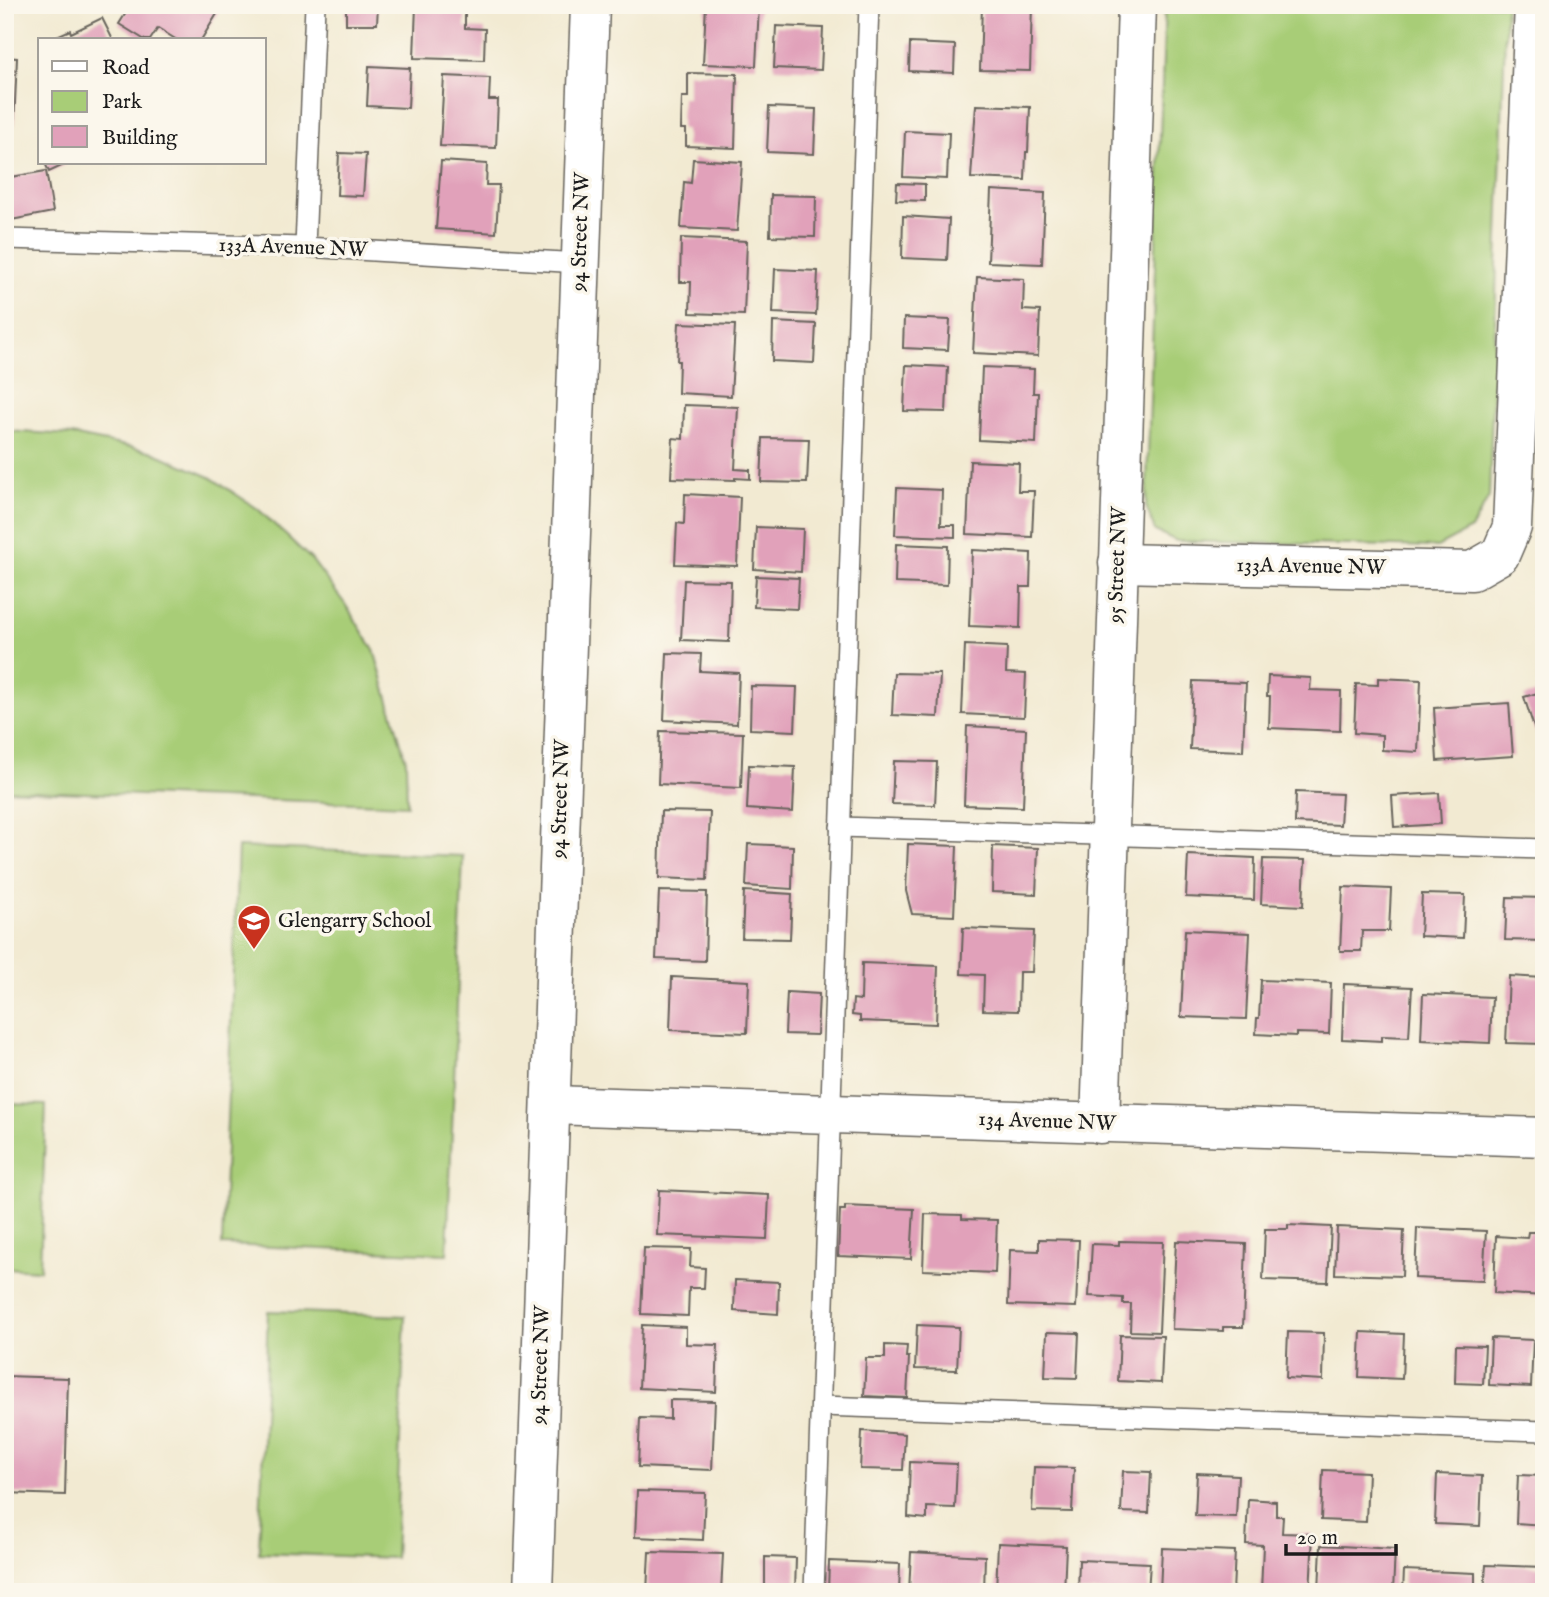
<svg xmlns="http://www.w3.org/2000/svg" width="1549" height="1597" font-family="'IM FELL English',serif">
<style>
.green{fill:#a8cd77;stroke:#62744a;stroke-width:2}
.building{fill:#e1a1ba}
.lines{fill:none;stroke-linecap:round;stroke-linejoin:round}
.lane-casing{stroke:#67645c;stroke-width:22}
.street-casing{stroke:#67645c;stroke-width:41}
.lane{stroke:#fff;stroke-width:19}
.street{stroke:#fff;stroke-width:38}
.labels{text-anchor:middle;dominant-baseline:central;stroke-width:7;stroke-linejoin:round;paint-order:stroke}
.street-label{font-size:21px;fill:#1c1c1c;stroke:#fbf7ec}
.poi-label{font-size:21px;fill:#1c1c1c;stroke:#fbf7ec;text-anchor:start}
</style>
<rect width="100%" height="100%" fill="#fbf7ec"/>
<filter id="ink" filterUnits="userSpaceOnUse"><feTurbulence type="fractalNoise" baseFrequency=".0143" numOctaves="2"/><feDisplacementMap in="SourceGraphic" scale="14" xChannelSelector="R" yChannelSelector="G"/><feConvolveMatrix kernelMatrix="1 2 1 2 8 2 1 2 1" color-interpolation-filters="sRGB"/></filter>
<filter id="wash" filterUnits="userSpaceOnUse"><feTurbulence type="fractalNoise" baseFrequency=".00686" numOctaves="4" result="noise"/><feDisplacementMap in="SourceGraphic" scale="28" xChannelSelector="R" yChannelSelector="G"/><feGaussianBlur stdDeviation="1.57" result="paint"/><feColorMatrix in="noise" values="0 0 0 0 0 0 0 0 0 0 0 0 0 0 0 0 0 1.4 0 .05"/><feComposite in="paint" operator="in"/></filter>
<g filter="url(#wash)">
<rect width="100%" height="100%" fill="#f2ead2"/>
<g class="green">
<path d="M1165,5h341l-17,492 -18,32 -34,18 -260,-6 -22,-10 -9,-25z"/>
<path d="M5,431l67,4 78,16 60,26 48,32 53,50 34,45 29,46 32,111 1,44 -402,-15z"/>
<path d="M238,847l225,9 -16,398 -225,-9z"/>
<path d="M7,1104l39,1 -6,165 -35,-2z"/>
<path d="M268,1311l137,5 -10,242 -136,-5z"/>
</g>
<g id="blocks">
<g class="building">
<path d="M131,5h83l6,4 -19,31h-24l-19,-12 -8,12h-5l-26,-16z"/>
<path d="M346,5h32l-1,19h-31z"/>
<path d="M416,5h49v23l20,1 -1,31 -70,-2z"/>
<path d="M706,5h53l-3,61 -53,-2z"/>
<path d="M982,5h50l-2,66 -50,-1z"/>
<path d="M102,18l11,22h-65l22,-10 1,3z"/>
<path d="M776,26l47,2 -2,42 -47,-2z"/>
<path d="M910,43l45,2 -1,28 -45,-2z"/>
<path d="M5,57l12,1 -3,67h-9z"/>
<path d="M369,66l41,2 -2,40 -41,-2z"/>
<path d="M688,73l49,1 -2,74 -49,-2v-17h-5l1,-32h6z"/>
<path d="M444,76l46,2 -1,22h9l-2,48 -56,-2z"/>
<path d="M976,105l54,2 -2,45h-2l-1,28 -54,-2z"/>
<path d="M769,107l47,2 -2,45 -47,-2z"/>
<path d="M905,131l44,2 -2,46 -44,-2z"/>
<path d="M339,153l27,1 -3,42 -26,-1z"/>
<path d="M693,159l49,3 -5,69 -56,-3 3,-46 7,1z"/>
<path d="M441,161l46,3 -1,21h13l-3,48 -60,-4z"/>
<path d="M45,163h23l-19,9z"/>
<path d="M46,171l7,41 -47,9 -1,-43z"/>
<path d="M897,183l28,1v17l-29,-1z"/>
<path d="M991,190l54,3 -3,71 -54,-2z"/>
<path d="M771,195l45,1 -1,41 -45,-1z"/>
<path d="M903,216l46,3 -2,41 -45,-2z"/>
<path d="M681,238l66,3 -3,74 -54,-2 1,-31h-11z"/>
<path d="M775,269l43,2 -2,44 -43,-2z"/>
<path d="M977,277l47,2 -1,31 17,1 -2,45 -65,-3z"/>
<path d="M904,318l46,2 -2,30 -45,-2z"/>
<path d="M773,322l43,2 -2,39 -42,-2z"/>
<path d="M679,323l56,2 -4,71 -53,-3 1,-32h-2z"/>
<path d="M906,365l42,2 -2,45 -42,-1z"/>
<path d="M982,367l52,2 -1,24h5l-2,50 -57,-3z"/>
<path d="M684,405l54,2 -3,62 15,1v9l-15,-1v2l-64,-2 2,-40 10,1z"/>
<path d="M763,438l46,1 -2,44 -46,-1z"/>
<path d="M970,461l49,2 -1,28h16l-2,46 -65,-3z"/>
<path d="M897,488l45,2 -1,35h14v12l-60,-2z"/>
<path d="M685,494l55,3 -3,69 -62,-2 2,-41 7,1z"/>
<path d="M756,527l47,2 -2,43 -47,-3z"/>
<path d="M896,544l52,2 -1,39 -52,-2z"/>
<path d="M972,550l59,3 -1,34h-9l-1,41 -51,-2z"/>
<path d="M756,576l43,2 -2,31 -43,-2z"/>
<path d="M684,580l47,1 -2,61 -48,-2z"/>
<path d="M965,645l42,2 -1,26 20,1 -2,43 -62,-3z"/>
<path d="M667,653l34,1 -1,17 39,2 -2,51 -73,-4z"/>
<path d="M894,673l46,1 -2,43 -46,-2z"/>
<path d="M1268,676l43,2 -1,12 31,1 -1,40 -71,-3 1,-32h-3z"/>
<path d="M1378,678l43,2 -3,72 -36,-2v-15l-28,-2 2,-49 22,1z"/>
<path d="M1193,681l53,2 -3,68 -53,-2z"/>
<path d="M751,686l46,1 -2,44 -45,-2z"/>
<path d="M1544,691v64h-1l-19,-58z"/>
<path d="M1509,703l4,53 -76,5 -3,-53z"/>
<path d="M967,726l59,3 -3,78 -59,-2z"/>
<path d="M660,731l83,2 -2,55 -83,-4z"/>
<path d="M894,761l43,1 -2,43 -43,-1z"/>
<path d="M749,765l46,2 -2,45 -46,-3z"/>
<path d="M1296,792l46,2 -2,31 -45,-2z"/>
<path d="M1439,793l2,31 -47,3 -2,-31z"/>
<path d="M661,811l49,1 -3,68 -48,-2z"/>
<path d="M748,844l45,2 -1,43 -46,-3z"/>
<path d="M908,844l49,2 -3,70 -42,-2 -6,-23z"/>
<path d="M993,846l45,2 -2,46 -44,-2z"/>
<path d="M1188,855l67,3 -1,42 -68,-3z"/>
<path d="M1263,859l42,1 -2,46 -42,-2z"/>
<path d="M1343,887l48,2 -2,42h-27l-1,20h-21z"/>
<path d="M659,891l48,1 -2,69 -49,-2z"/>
<path d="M744,891l48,3 -2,45 -48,-1z"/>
<path d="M1422,894l43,1 -2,43 -43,-2z"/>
<path d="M1507,897l37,1v43l-39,-1z"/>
<path d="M963,928l71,3 -2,41h-13l-1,39 -35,-1 1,-35 -23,-1z"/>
<path d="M1185,930l65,3 -4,86 -65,-2z"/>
<path d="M862,963l76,3 -2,58 -76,-3v-5l-8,-1 1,-16 8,1z"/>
<path d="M1509,976l35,2v66l-38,-1z"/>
<path d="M672,977l77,4 -2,52 -77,-3z"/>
<path d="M1261,980l70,3 -2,51 -33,-1v3l-40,-2 1,-16h2z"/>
<path d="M1344,984l68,3 -3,50 -27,-1v5l-40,-2z"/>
<path d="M787,992l32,2 -2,41 -32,-1z"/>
<path d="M1423,994l69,3 -2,46 -69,-3z"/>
<path d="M659,1190l110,5 -2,44 -110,-4z"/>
<path d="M845,1206l69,3 -3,50 -73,-3 2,-46h5z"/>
<path d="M925,1214l37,1v4l35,1 -2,53 -72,-3z"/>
<path d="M1288,1225l43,2 -3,55 -65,-2 2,-51h23z"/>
<path d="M1337,1227l67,3 -2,46 -67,-2z"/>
<path d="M1417,1228l69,3 -3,50 -68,-3z"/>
<path d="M1528,1232h16v64l-50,-3 2,-57 31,2z"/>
<path d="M1039,1239l40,1 -3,67 -68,-2 2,-55 29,1z"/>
<path d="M1119,1241l44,1 -4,90 -29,-1 1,-27h-8v-6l-34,-2 3,-52 27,1z"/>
<path d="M1176,1241l70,3 -3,83h-20v4l-51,-2z"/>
<path d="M644,1248l47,1 -1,18 15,1 -1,20h-15l-1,28 -47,-2z"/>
<path d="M735,1280l44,2 -1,32 -44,-3z"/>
<path d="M642,1325l44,2v17l32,1 -2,47 -77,-4z"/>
<path d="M917,1325l42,2 -2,43 -42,-1z"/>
<path d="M1047,1332l32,1 -2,45 -32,-1z"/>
<path d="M1288,1332l36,1 -1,47 -37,-2z"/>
<path d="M1361,1332l43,2 -2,45 -43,-2z"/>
<path d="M1120,1335l43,1 -2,47 -43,-2z"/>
<path d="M1491,1338l42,2 -2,47 -42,-2z"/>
<path d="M885,1345l22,1 -1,11h3l-2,41 -43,-2 2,-38h19z"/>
<path d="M1456,1345l29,1 -2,38 -28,-1z"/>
<path d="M5,1376l63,2 -3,117 -60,-2z"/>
<path d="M670,1400l45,1 -3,69 -74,-3 2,-49 30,1z"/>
<path d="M862,1431l43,3 -2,36 -43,-1z"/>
<path d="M910,1462l47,2 -2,44 -28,-1v12l-19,-2z"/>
<path d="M1034,1467l40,1 -2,44 -40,-1z"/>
<path d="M1323,1470l45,2 -2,50 -45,-2z"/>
<path d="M1123,1471l28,1 -2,41 -28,-1z"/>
<path d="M1197,1473l41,2 -2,42 -41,-1z"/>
<path d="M1437,1474l45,2 -2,50 -45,-2z"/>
<path d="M1518,1475l26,1v49l-28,-2z"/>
<path d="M637,1491l68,2 -2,47 -68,-3z"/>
<path d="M1248,1499l28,2v15h7l-1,17 31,1 -3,58h-49l2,-47 -17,-1z"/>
<path d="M998,1543l68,3 -2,46h-68z"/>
<path d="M1321,1545l74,4 -2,43h-74z"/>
<path d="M1162,1548l73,3 -2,41h-73z"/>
<path d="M649,1552l74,2 -2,38h-74z"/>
<path d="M911,1552l74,4 -1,36h-75z"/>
<path d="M765,1557l31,1 -1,34h-30z"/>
<path d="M1079,1560l71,3 -2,29h-70z"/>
<path d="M829,1561l71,3 -1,28h-71z"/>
<path d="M1486,1565l58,2v25h-60z"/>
<path d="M1404,1570l71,3v19h-72z"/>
</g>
</g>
</g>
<g filter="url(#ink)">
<use href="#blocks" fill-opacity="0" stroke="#67645c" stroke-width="2"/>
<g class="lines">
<defs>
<g id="lane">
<path d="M5,239l300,8 275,16"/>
<path d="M305,247l10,-242"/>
<path d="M840,827l704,22"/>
<path d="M821,1406l723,25"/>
<path d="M814,1592l55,-1587"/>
</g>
<g id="street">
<path d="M1118,563l354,8 28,-16 12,-28 22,-522"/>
<path d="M551,1105l993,32"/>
<path d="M1100,1124c15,-373 24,-746 37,-1119"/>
<path d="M533,1592l57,-1587"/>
</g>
</defs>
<use href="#lane" class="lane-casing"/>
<use href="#street" class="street-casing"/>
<use href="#lane" class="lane"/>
<use href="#street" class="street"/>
</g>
</g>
<defs>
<symbol id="school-pin" viewBox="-11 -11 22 30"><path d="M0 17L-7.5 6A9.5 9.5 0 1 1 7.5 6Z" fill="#c8321e" stroke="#fbf7ec"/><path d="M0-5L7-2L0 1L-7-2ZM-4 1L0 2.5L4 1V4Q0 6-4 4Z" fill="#fff"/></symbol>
</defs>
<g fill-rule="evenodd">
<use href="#school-pin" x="235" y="902" width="38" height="52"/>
</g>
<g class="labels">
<g class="street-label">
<text transform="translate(581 232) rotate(-88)">94 Street NW</text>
<text transform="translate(293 248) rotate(2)">133A Avenue NW</text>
<text transform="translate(1118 565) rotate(-88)">95 Street NW</text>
<text transform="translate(1311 567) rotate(1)">133A Avenue NW</text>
<text transform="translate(561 799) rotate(-88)">94 Street NW</text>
<text transform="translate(1047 1122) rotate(2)">134 Avenue NW</text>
<text transform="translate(541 1365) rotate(-88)">94 Street NW</text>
</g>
<g class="poi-label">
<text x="278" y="921">Glengarry School</text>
</g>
</g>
<rect width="1549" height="1597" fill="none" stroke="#fbf7ec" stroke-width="28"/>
<rect x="38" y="38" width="228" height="126" fill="#fbf7ec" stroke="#a29f99" stroke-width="2"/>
<rect x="52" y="61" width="35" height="10" fill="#ffffff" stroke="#a29f99" stroke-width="2"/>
<text x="102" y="74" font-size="21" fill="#1c1c1c">Road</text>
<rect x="52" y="91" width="35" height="21" fill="#a8cd77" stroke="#a29f99" stroke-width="2"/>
<text x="102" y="108" font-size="21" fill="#1c1c1c">Park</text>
<rect x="52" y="126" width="35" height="21" fill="#e1a1ba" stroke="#a29f99" stroke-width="2"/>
<text x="102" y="144" font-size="21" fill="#1c1c1c">Building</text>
<path d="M1286 1544v10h110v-10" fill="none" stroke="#1c1c1c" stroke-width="3.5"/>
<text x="1297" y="1544" font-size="21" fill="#1c1c1c" stroke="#fbf7ec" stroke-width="5" paint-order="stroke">20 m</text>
</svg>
